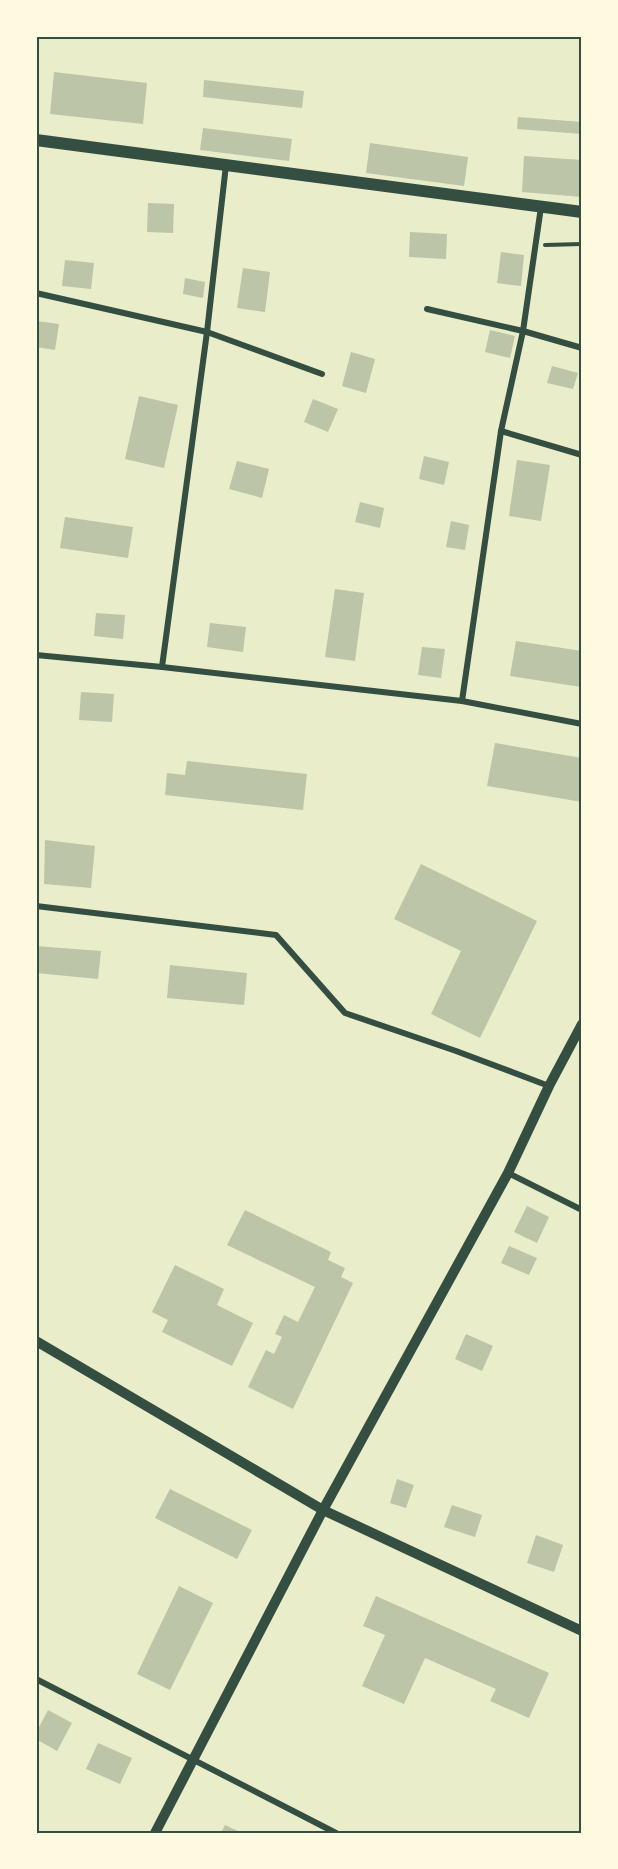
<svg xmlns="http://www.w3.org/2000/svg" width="618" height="1869" font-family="'Open Sans',sans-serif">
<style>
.building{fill:#bcc5a7}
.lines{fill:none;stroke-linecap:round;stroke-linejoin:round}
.path{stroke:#344e41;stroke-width:4}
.minor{stroke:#344e41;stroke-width:6}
.tertiary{stroke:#344e41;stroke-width:10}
.secondary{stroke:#344e41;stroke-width:12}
.neatline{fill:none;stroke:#344e41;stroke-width:2}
</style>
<rect width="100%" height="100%" fill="#e9edc9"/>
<g class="building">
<path d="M54,72l93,11 -4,41 -93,-10z"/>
<path d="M204,80l100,11 -2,17 -99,-11z"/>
<path d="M518,117l64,5v12l-65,-5z"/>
<path d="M203,128l89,11 -3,22 -89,-11z"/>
<path d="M370,143l98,14 -4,29 -98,-13z"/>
<path d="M524,156l58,4v37l-60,-5z"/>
<path d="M148,203l26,1 -1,29 -26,-1z"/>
<path d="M410,232l37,2 -1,25 -37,-2z"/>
<path d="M501,252l23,3 -3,31 -24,-3z"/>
<path d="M65,260l29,3 -3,26 -29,-3z"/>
<path d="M243,268l27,4 -5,40 -28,-4z"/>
<path d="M185,278l20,4 -2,16 -20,-4z"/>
<path d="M36,321l23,3 -4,26 -19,-3z"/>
<path d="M490,330l25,6 -5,22 -25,-6z"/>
<path d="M351,352l24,7 -9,34 -24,-7z"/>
<path d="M552,366l26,7 -5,16 -26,-6z"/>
<path d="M139,396l39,9 -14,63 -39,-9z"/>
<path d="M313,399l25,10 -10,23 -24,-10z"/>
<path d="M424,456l25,6 -5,23 -25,-6z"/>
<path d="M517,460l33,5 -9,56 -32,-5z"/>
<path d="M237,461l32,8 -7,29 -33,-9z"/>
<path d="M360,502l24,6 -4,20 -25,-6z"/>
<path d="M65,517l68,10 -5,31 -68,-10z"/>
<path d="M451,521l18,4 -4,25 -19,-3z"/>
<path d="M335,589l29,4 -9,68 -30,-4z"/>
<path d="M96,613l29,2 -2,24 -29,-3z"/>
<path d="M210,623l36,4 -3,25 -36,-5z"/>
<path d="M516,641l66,10 -1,36 -71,-11z"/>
<path d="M422,647l23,2 -4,29 -23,-3z"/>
<path d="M81,692l33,2 -2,28 -33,-2z"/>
<path d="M495,743l87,15v44l-95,-16z"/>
<path d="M187,761l120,13 -4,36 -138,-15 2,-22 18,2z"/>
<path d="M45,840l50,6 -4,42 -47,-4z"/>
<path d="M421,864l116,57 -57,117 -49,-24 30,-63 -67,-32z"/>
<path d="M36,946l65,5 -3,28 -62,-6z"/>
<path d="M170,965l77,8 -3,32 -77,-7z"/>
<path d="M527,1206l22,11 -12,26 -23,-11z"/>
<path d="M245,1210l86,42 -3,8 17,8 -4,9 12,6 -60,126 -45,-22 18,-37 8,4 8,-17 -7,-3 9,-19 14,7 17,-35 -88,-42z"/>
<path d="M509,1246l28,12 -8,17 -28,-12z"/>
<path d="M175,1265l49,24 -7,16 36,18 -21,43 -70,-34 6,-12 -16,-8z"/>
<path d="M466,1334l27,12 -11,25 -27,-12z"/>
<path d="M397,1479l17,6 -8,23 -16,-5z"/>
<path d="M170,1489l82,41 -15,29 -82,-41z"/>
<path d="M452,1505l30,10 -7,22 -31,-10z"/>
<path d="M536,1535l27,10 -9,27 -27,-9z"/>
<path d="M179,1586l34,17 -43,87 -33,-16z"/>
<path d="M376,1596l173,77 -20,45 -39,-17 6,-12 -71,-31 -21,46 -42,-18 23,-51 -22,-9z"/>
<path d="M48,1710l24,13 -15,28 -21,-12v-6z"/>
<path d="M98,1743l34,15 -12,26 -34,-15z"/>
<path d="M225,1825l17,8h-21z"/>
</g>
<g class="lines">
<path class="path" d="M545,245l37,-1"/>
<g class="minor">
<path d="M36,293l171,39 115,42"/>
<path d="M427,309l96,22 59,17"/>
<path d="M501,431l81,24"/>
<path d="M36,655l126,12 300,34 120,23"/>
<path d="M162,667l45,-335 19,-167"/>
<path d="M462,701l39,-270 22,-100 18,-124"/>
<path d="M36,906l240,29 69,78 111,38 93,35"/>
<path d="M508,1173l74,37"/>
<path d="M36,1679l300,154"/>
</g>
<g class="tertiary">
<path d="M36,1341l287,169 259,121"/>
<path d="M155,1833l168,-323 185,-337 41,-87 33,-62"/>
</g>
<path class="secondary" d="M36,140l546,72"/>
</g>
<rect width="618" height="1869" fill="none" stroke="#fefae0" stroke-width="75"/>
<rect x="38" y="38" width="542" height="1794" class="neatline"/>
</svg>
